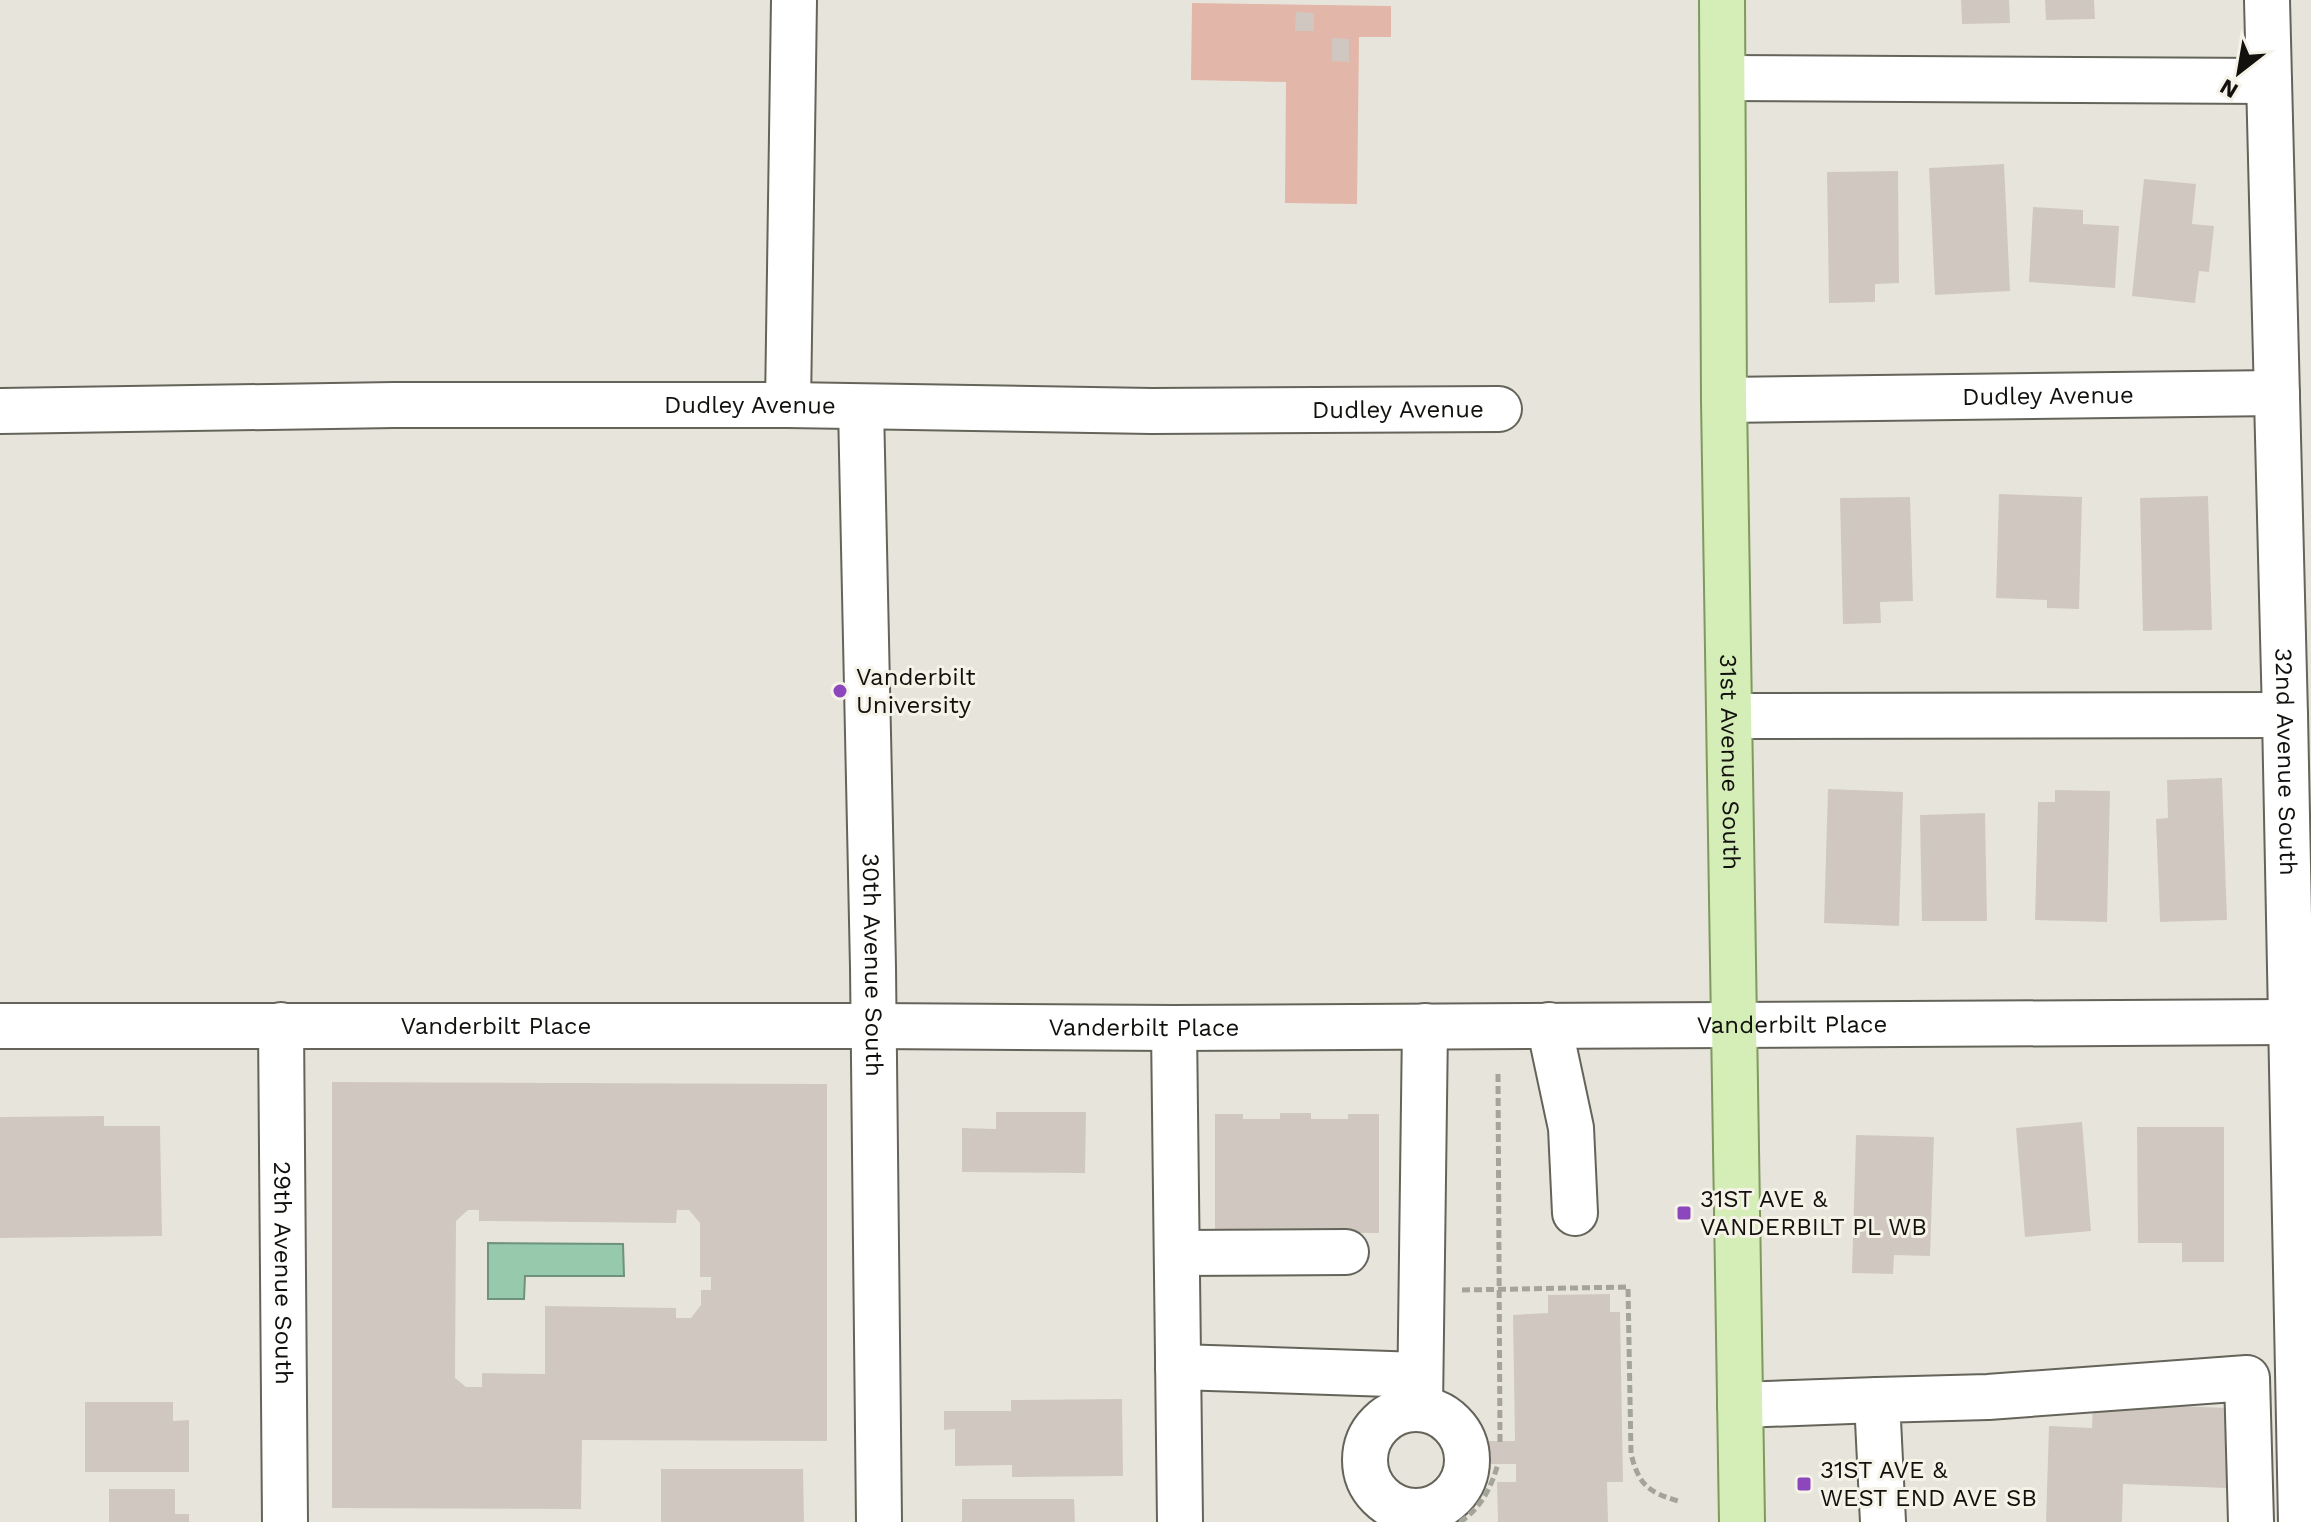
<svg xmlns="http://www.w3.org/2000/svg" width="2311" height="1522" font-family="'Work Sans',sans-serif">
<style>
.green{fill:#e2b6a8}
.water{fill:#97caac;stroke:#6f927c;stroke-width:2}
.building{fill:#d0c8c0;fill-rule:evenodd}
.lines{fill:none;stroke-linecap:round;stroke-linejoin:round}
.minor-casing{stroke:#65645a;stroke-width:48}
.major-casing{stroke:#7f995e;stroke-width:48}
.path{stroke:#a5a49b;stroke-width:5;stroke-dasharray:8 4;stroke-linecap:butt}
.minor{stroke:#fff;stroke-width:44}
.major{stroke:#d5eeb8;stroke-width:44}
.poi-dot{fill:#8b47bb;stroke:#f5f3e8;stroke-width:3}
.labels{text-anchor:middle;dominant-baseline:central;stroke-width:6;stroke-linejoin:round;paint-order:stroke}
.street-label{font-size:24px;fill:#12110d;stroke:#f5f3e8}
.poi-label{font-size:24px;fill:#12110d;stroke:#f5f3e8;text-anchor:start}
</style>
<rect width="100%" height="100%" fill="#e7e5db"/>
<path class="green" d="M1192,3l199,3v31h-32l-2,167 -72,-1 1,-121 -95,-2z"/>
<path class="water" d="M488,1243l135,1 1,32h-99l-1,23h-36z"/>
<g class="building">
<path d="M1961,0h48l1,23 -48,1z"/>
<path d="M2045,0h49l1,19 -49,1z"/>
<path d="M1296,12l18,1v18h-19z"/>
<path d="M1332,38l17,1v23l-17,-1z"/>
<path d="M2004,164l6,127 -75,4 -6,-127z"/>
<path d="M1898,171l1,112 -24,1v18l-46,1 -2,-131z"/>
<path d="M2144,179l52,5 -4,40 22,2 -5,46 -10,-1 -4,32 -63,-7z"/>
<path d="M2033,207l50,3v14l36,2 -4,62 -86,-6z"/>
<path d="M1999,494l83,3 -3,112 -32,-1v-8l-51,-2z"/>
<path d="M2208,496l4,134 -69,1 -3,-133z"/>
<path d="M1910,497l3,104 -33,1 1,21 -38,1 -3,-126z"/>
<path d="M2222,778l5,142 -67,2 -4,-103 12,-1 -1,-38z"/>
<path d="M1828,789l75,3 -4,134 -75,-3z"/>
<path d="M2055,790l55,1 -3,131 -72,-2 3,-118h17z"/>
<path d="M1985,813l2,108h-65l-2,-106z"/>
<path d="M332,1082l495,2v357l-245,-1 -1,69 -249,-1zM468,1210h11v11l197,2 1,-13h12l11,13v54h11v13h-10v15l-10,13h-15v-10l-131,-2v68l-63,-1v14h-16l-11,-9 1,-157z"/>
<path d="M996,1112h90l-1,61 -123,-1v-44l34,1z"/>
<path d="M1280,1113h31v6h37v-5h31v119l-164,-1v-118h28v5h37z"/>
<path d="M104,1116v10h56l2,110 -162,2v-121z"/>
<path d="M2082,1122l9,109 -66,6 -9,-109z"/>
<path d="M2137,1127h87v135h-42v-19h-44z"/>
<path d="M1856,1135l78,2 -4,119 -36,-1 -1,19 -41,-1z"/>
<path d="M1610,1294v18h10l3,170h-16l1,40h-110l-1,-40h19v-18h-30l-1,-23h30l-2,-126 35,-2v-18z"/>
<path d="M1122,1399l1,77 -111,1v-12l-57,1v-37l-11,1v-19h67v-11z"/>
<path d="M85,1402h88v19l16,-1v52h-104z"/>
<path d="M2093,1403l135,5 -2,80 -103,-4 -1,38h-76l3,-96 43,2z"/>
<path d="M661,1469h142l1,53h-143z"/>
<path d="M109,1489h66v25h14v8h-80z"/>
<path d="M962,1499h112l1,23h-113z"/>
</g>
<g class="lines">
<defs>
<g id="minor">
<path id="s1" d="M2267,0l18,715 16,807"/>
<path d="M1723,78l546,3"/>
<path id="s2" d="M1724,400l553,-7"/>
<path d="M788,405l6,-405"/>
<path id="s3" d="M861,407l12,560 6,555"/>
<path id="s4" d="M0,411l394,-6h394l364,6 347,-2"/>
<path d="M1730,716l555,-1"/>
<path id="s5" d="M281,1025l4,497"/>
<path d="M1549,1025l22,103 4,85"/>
<path id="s6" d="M0,1026h874l300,2 1115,-6"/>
<path d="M1174,1028l6,494"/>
<path d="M1177,1253l169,-1"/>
<path d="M1178,1367l242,8"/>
<path d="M1740,1405l137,-5"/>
<path d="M1420,1408l5,-382"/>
<circle cx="1416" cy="1460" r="51"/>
<path d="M1883,1522l-6,-122 111,-3 259,-19 4,144"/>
</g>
<g id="major">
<path id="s7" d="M1722,0l2,400 18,1122"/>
</g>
</defs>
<use href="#minor" class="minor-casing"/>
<use href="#major" class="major-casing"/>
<g class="path">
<path d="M1498,1074l2,368"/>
<path d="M1462,1290l166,-3 3,167c8,31 17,38 47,47"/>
<path d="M1460,1522c21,-14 31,-34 38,-58"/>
</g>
<use href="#minor" class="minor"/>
<use href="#major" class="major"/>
</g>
<g class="poi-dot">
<circle cx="840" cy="691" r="8"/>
<rect x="1676" y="1205" width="16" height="16" rx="4"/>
<rect x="1796" y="1476" width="16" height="16" rx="4"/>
</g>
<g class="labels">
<g class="street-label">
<text stroke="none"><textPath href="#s2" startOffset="324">Dudley Avenue</textPath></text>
<text stroke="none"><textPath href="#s4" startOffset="750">Dudley Avenue</textPath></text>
<text stroke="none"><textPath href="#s4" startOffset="1398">Dudley Avenue</textPath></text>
<text stroke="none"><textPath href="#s7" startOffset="762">31st Avenue South</textPath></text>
<text stroke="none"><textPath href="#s1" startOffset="762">32nd Avenue South</textPath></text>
<text stroke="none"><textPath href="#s3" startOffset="558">30th Avenue South</textPath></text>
<text stroke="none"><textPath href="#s6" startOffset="1792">Vanderbilt Place</textPath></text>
<text stroke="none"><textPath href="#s6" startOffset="496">Vanderbilt Place</textPath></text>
<text stroke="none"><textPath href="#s6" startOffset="1144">Vanderbilt Place</textPath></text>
<text stroke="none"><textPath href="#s5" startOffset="248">29th Avenue South</textPath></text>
</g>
<g class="poi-label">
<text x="856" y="677">Vanderbilt<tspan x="856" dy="28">University</tspan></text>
<text x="1700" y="1199">31ST AVE &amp;<tspan x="1700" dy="28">VANDERBILT PL WB</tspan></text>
<text x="1820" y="1470">31ST AVE &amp;<tspan x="1820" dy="28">WEST END AVE SB</tspan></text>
</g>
</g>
<g transform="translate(2239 72) rotate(211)" stroke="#f5f3e8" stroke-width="6" paint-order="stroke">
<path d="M0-6L14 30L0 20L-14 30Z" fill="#12110d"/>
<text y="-12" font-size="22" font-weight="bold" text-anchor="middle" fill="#12110d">N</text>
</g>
</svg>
